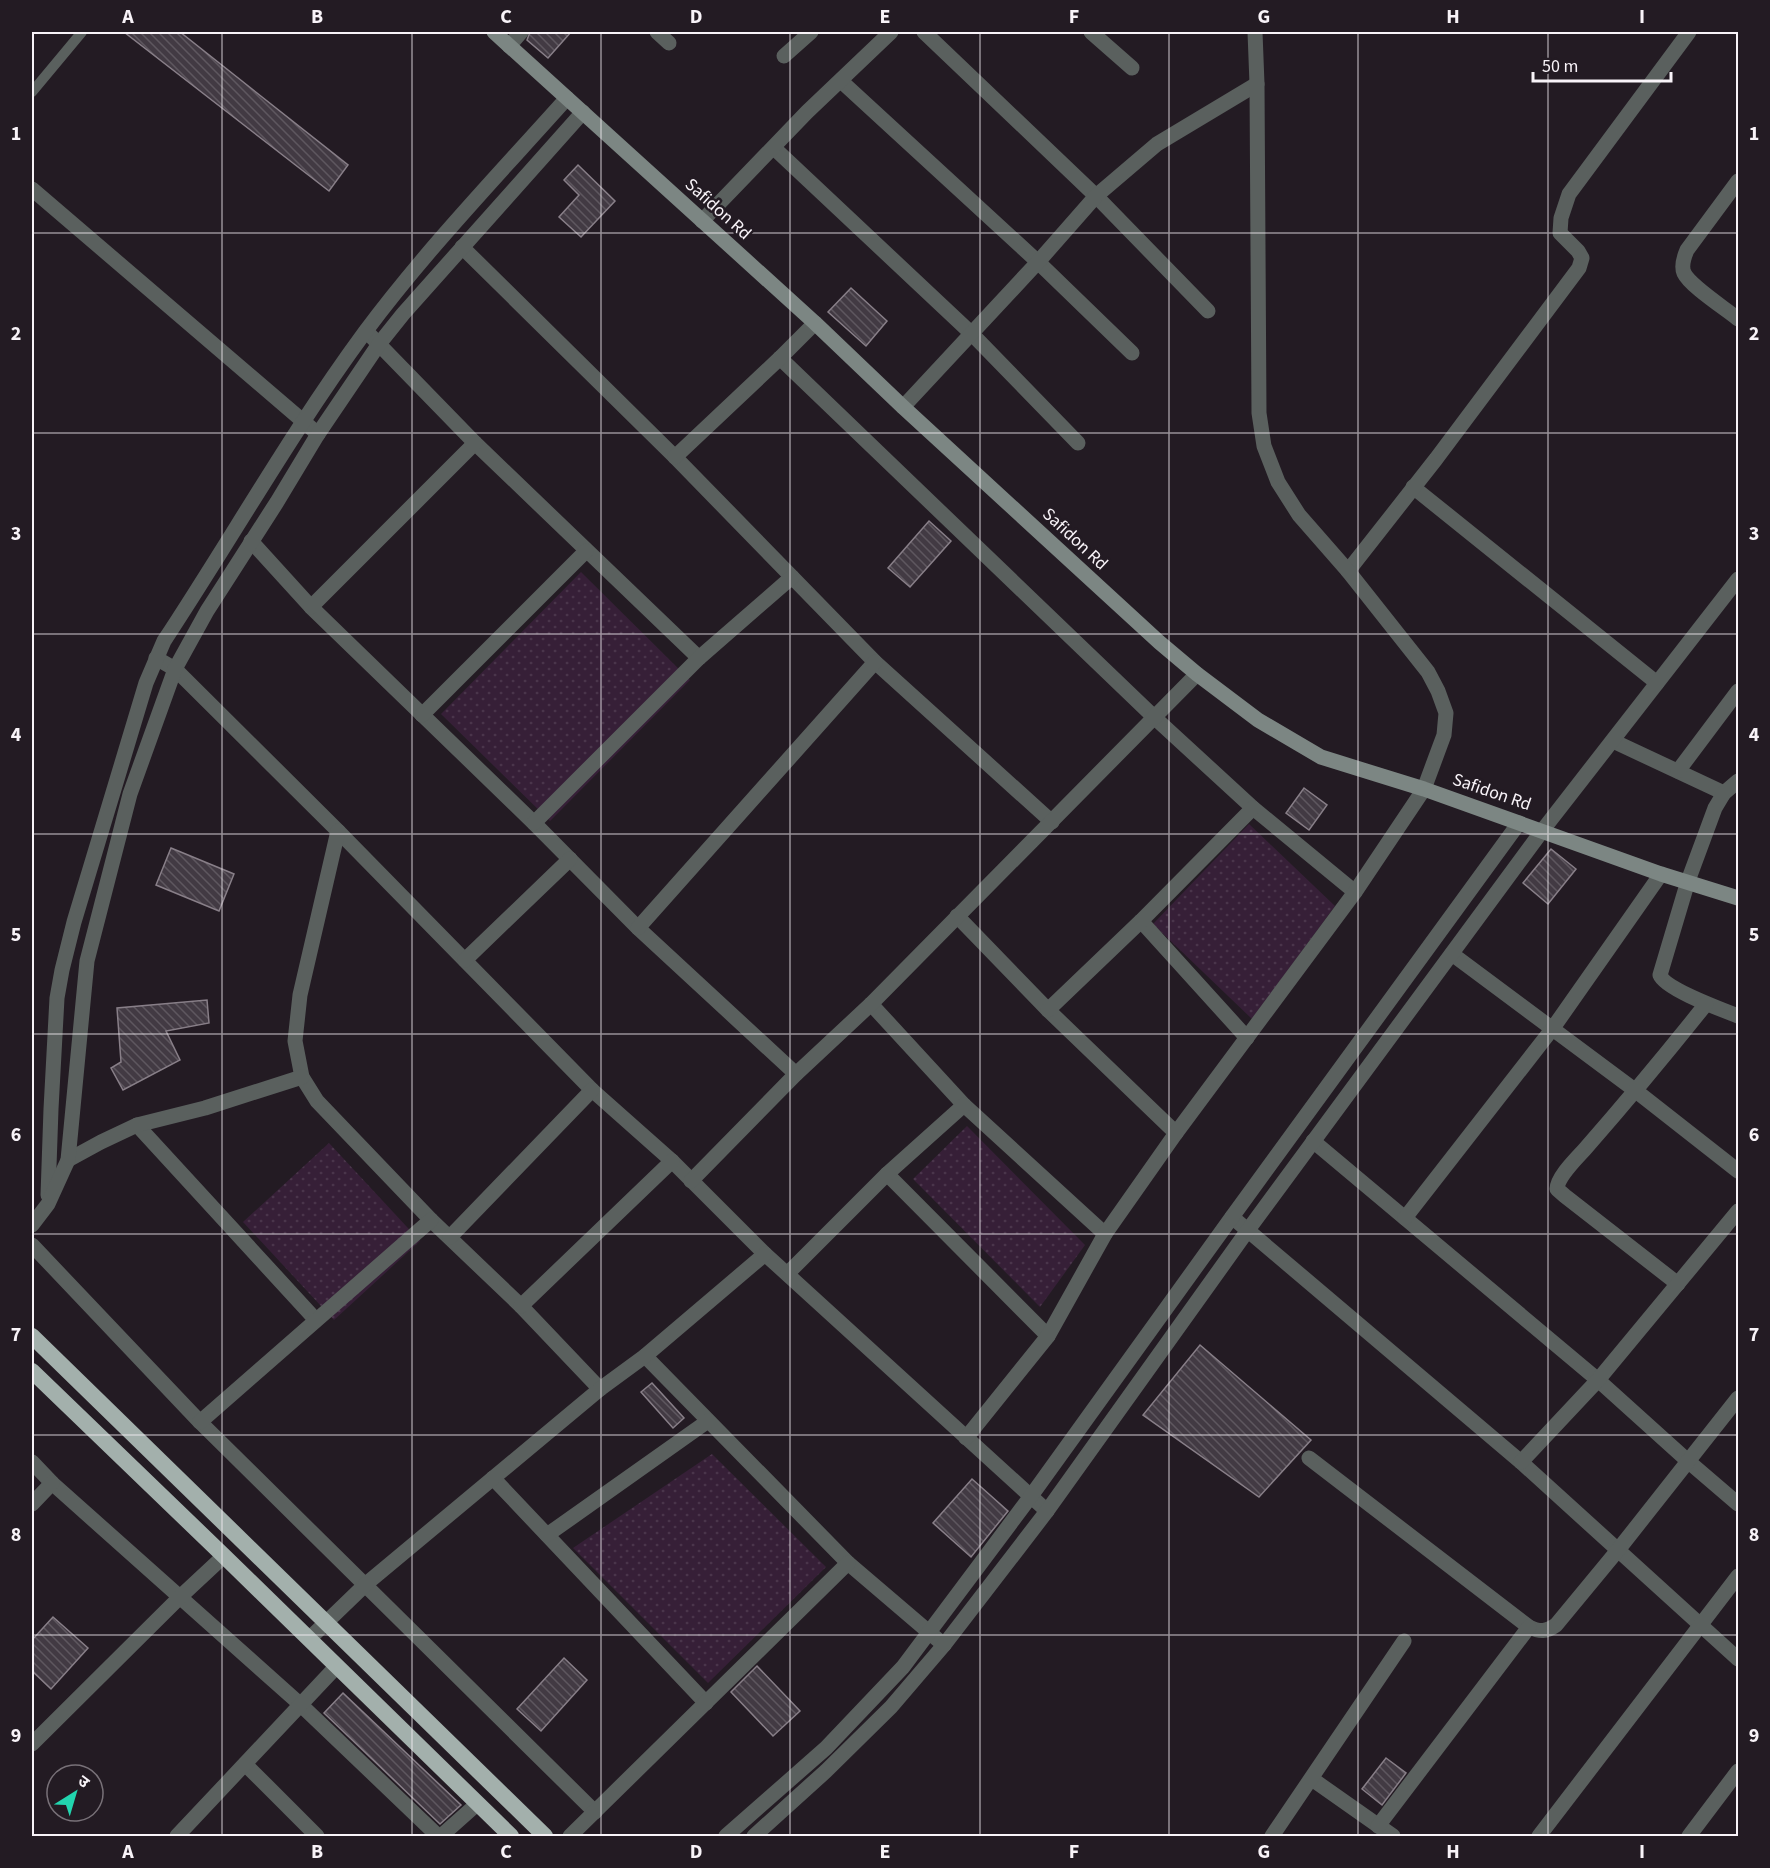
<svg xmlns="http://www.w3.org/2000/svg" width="1770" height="1868" font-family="'Source Sans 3','Noto Sans Devanagari',sans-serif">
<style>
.grass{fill:url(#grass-dots)}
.building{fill:url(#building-back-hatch);stroke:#887f88;stroke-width:1.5}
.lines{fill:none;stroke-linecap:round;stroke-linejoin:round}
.service{stroke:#5a605e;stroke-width:10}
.minor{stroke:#5a605e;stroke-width:15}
.tertiary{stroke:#5a605e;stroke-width:15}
.secondary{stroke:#7c8683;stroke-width:15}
.trunk{stroke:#a3b0ac;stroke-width:16}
.grid{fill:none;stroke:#f8f3f8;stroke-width:1.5;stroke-opacity:0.55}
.labels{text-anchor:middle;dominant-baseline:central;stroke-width:5;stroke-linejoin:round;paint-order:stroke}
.street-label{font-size:18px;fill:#f8f3f8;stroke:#231b23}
.neatline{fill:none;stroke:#f8f3f8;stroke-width:2}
.grid-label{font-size:20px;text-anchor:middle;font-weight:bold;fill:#f8f3f8}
</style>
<defs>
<pattern id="grass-dots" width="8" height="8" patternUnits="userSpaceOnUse" patternTransform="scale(1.5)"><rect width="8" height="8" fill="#361f37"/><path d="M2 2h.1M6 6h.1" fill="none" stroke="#4a354b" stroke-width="1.8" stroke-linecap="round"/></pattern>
<pattern id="building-back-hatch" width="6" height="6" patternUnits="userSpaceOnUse" patternTransform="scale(1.5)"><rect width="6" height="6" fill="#423a43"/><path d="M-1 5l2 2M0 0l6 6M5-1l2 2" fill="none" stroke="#5e575f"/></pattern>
</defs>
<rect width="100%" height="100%" fill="#231b23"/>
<g class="grass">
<path d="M581,572l109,108 -140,141 -109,-107z"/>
<path d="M1249,824l86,82 -83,113 -99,-95z"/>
<path d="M967,1126l118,119 -45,62 -127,-128z"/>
<path d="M329,1143l91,98 -86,79 -91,-98z"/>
<path d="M712,1454l114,113 -118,116 -135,-135z"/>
</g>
<g class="building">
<path d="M124,32h56l168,133 -19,26z"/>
<path d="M530,32h41l-23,26 -21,-18z"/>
<path d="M578,165l37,36 -34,36 -22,-20 20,-22 -15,-15z"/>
<path d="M851,288l36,33 -21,25 -38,-34z"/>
<path d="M929,521l22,20 -41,46 -22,-19z"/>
<path d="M1304,788l23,17 -18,25 -23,-17z"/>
<path d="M171,848l63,26 -15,37 -63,-26z"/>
<path d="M1551,849l25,20 -28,35 -25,-21z"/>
<path d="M207,1000l2,23 -43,8 14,29 -57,30 -12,-22 10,-6 -4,-54z"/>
<path d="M1200,1345l111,95 -52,57 -116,-82z"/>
<path d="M652,1383l32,35 -11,10 -32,-36z"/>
<path d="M972,1479l36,32 -37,46 -38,-34z"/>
<path d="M53,1617l35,31 -37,41 -19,-18v-31z"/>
<path d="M564,1658l23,22 -46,51 -24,-22z"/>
<path d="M757,1666l43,45 -27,25 -42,-44z"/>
<path d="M343,1693l118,112 -21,19 -116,-111z"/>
<path d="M1386,1758l20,15 -24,32 -20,-16z"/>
</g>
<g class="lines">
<path class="service" d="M32,92l50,-60"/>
<g class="minor">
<path d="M657,32l12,11"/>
<path d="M924,32l172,164 112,115"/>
<path d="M1091,32l41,36"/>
<path d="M509,46l12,-14"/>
<path d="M784,56l27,-24"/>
<path d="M841,81l197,181 94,91"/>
<path d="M774,148l198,186 106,109"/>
<path d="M1738,181l-51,69c-3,7 -6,16 -3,23 6,13 42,36 54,46"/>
<path d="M32,189l286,245"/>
<path d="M702,221l105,-109 84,-80"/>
<path d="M462,247l213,210 200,205 177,160"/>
<path d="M366,331l109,112 224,215"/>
<path d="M780,358l375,360 98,90 102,84"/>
<path d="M903,407l135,-145 58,-66 61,-52 100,-60"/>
<path d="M675,457l105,-99 35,-35"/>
<path d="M1413,487l244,196"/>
<path d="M251,541l60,66 223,216 104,105 158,146"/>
<path d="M1348,571l88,-112 143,-191 3,-10 -4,-7 -18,-18 1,-15 8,-24 120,-162"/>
<path d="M311,607l164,-164"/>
<path d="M156,658l19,11 163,162 254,259 80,71 93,93 282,257"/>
<path d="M422,715l164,-164"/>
<path d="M1613,741l111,52"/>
<path d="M1678,771l60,-80"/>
<path d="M1738,781l-14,12 -9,15 -27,73 -28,94c5,14 63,35 78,41"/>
<path d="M534,823l165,-165 93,-81"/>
<path d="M338,831l-38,164 -5,46 7,36 15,24 114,119 90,86 79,83"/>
<path d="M957,916l91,94 128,123"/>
<path d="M1141,921l106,117"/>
<path d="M638,928l237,-266"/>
<path d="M1452,954l184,137 102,80"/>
<path d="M465,960l105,-101"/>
<path d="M871,1004l93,101 141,129"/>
<path d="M1048,1010l93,-89 112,-113"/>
<path d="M137,1125l178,194"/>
<path d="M1313,1141l285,239 91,82 49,42"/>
<path d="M68,1160l33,-18 36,-17 68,-17 97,-31"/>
<path d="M887,1174l161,162"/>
<path d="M691,1181l105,-107 75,-70 326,-330"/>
<path d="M1232,1217l289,245 217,197"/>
<path d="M1405,1218l148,-190 108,-154"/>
<path d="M450,1237l142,-147"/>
<path d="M32,1245l168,177 395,390"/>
<path d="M788,1273l99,-99 77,-69"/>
<path d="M1678,1284l-113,-88 -8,-7c0,-12 20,-31 28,-40 42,-48 82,-96 121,-145"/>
<path d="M521,1306l151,-145"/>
<path d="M645,1356l203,207 96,82"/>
<path d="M200,1422l231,-202"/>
<path d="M966,1438l82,-102 57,-102 71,-101 179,-241 69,-103 20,-54 2,-22 -8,-22 -10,-19 -80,-101 -49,-56 -21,-33 -14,-36 -5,-33 -2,-329 -2,-52"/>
<path d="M1309,1458l220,169c11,5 17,5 27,-2l62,-75 120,-152"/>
<path d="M32,1462l20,21 249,222 137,131"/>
<path d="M1521,1462l77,-82 140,-169"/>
<path d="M493,1478l213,225"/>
<path d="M32,1504l20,-21"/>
<path d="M547,1535l161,-114"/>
<path d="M309,1639l57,-55 234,-195 45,-33 120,-102"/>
<path d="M32,1744l148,-147 44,-41"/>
<path d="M245,1764l72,72"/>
<path d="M1312,1779l81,57"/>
<path d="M1378,1826l151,-199"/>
<path d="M177,1836l159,-169"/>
<path d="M441,1836l36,-32"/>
<path d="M570,1836l278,-273"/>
<path d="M1272,1836l132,-195"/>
<path d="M1539,1836l199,-260"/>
<path d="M1689,1836l49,-65"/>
</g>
<g class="tertiary">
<path d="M48,1195l3,-86 6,-111 5,-28 12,-48 72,-239 18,-42c68,-103 128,-210 201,-309 61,-82 134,-158 202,-234"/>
<path d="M32,1225l16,-21 20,-44 19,-199 43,-167 45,-125 32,-58 70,-109 41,-68 61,-90 24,-30 180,-202"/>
<path d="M726,1836l100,-88 77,-81 128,-171 201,-279 287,-394"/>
<path d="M754,1836l72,-65 65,-64 53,-62 103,-134 201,-281 294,-399 196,-252"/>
</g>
<path class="secondary" d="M494,32l321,291 88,84 256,235 38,32 61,46 63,37 103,32 237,85 77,24"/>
<g class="trunk">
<path d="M32,1336l513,500"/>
<path d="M32,1371l192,185 287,280"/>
</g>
</g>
<path class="grid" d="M222,32v1804M412,32v1804M601,32v1804M790,32v1804M980,32v1804M1169,32v1804M1358,32v1804M1548,32v1804M32,233h1706M32,433h1706M32,634h1706M32,834h1706M32,1034h1706M32,1234h1706M32,1435h1706M32,1635h1706"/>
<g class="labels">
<g class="street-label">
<text transform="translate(718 209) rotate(42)">Safidon Rd</text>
<text transform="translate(1075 539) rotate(43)">Safidon Rd</text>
<text transform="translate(1492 792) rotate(19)">Safidon Rd</text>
</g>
</g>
<rect width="1770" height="1868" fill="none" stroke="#231b23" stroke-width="66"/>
<g transform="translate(75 1793) rotate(37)"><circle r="28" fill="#231b23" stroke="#787178" stroke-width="1.5"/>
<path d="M0-4.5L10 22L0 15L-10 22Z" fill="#22d5af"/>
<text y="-9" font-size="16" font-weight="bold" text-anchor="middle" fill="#f8f3f8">उ</text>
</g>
<path d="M1533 72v9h138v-9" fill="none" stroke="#f8f3f8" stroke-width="3"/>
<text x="1542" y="72" font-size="18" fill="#f8f3f8" stroke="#231b23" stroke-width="4.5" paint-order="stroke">50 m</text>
<rect x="33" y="33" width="1704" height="1802" class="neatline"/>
<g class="grid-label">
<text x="128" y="23">A</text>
<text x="317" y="23">B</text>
<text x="506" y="23">C</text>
<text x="696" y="23">D</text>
<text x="885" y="23">E</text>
<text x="1074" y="23">F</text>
<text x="1264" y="23">G</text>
<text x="1453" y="23">H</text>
<text x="1642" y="23">I</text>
<text x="16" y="140">1</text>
<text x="1754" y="140">1</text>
<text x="16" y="340">2</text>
<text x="1754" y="340">2</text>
<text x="16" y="540">3</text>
<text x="1754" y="540">3</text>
<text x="16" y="741">4</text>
<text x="1754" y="741">4</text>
<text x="16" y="941">5</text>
<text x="1754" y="941">5</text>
<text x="16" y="1141">6</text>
<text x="1754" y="1141">6</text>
<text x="16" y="1341">7</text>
<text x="1754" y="1341">7</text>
<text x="16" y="1541">8</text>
<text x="1754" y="1541">8</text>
<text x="16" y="1742">9</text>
<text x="1754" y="1742">9</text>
<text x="128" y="1858">A</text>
<text x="317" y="1858">B</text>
<text x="506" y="1858">C</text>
<text x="696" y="1858">D</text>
<text x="885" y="1858">E</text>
<text x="1074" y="1858">F</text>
<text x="1264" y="1858">G</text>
<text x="1453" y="1858">H</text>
<text x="1642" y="1858">I</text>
</g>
</svg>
